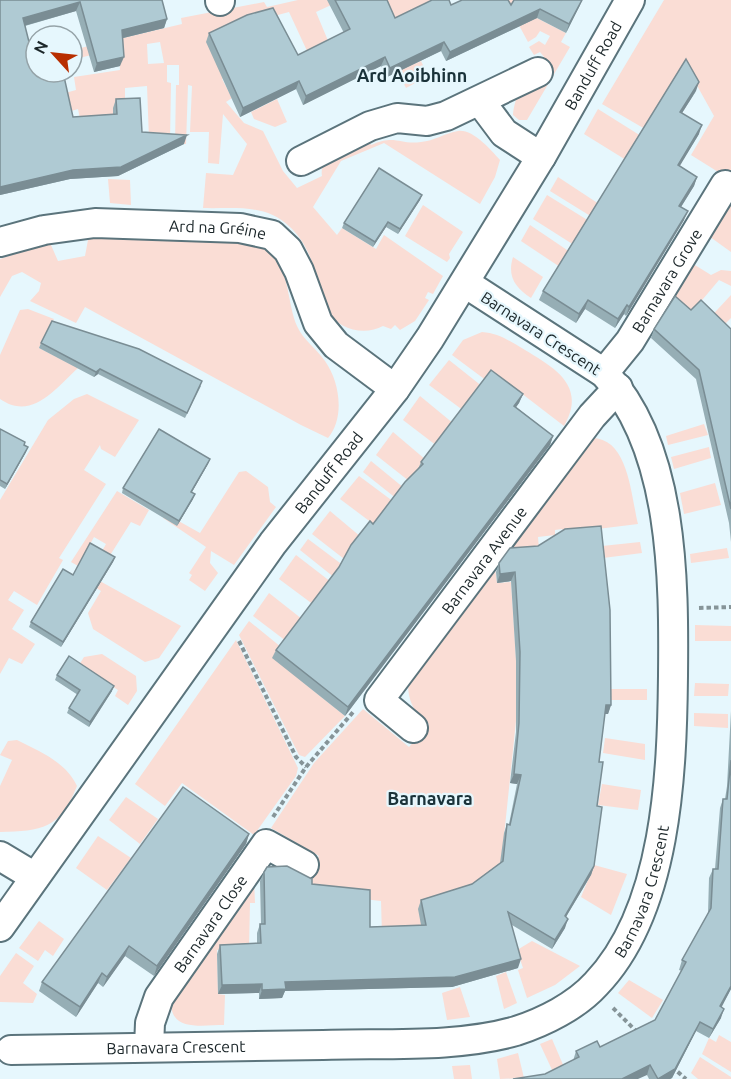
<svg xmlns="http://www.w3.org/2000/svg" width="731" height="1079" font-family="Ubuntu,sans-serif">
<style>
.green{fill:#faddd5;fill-rule:evenodd}
.lines{fill:none;stroke-linecap:round;stroke-linejoin:round}
.minor-casing{stroke:#5b747c;stroke-width:32}
.path{stroke:#869498;stroke-width:4;stroke-dasharray:4.5 3;stroke-linecap:butt}
.minor{stroke:#fff;stroke-width:28}
.wall{fill:#96aeb5}
.shaded-wall{fill:#7a8d94}
.building{fill:#afcad3;stroke:#7a8d94;stroke-width:1.5}
.labels{text-anchor:middle;dominant-baseline:central;stroke-width:4.5;stroke-linejoin:round;paint-order:stroke}
.street-label{font-size:16px;fill:#1b2629;stroke:#e6f7fd}
.neighbourhood-label{font-size:18px;font-weight:bold;fill:#1a3239;stroke:#e6f7fd}
</style>
<rect width="100%" height="100%" fill="#e6f7fd"/>
<g class="green">
<path d="M298,0h44l-26,12 13,31 -21,10 -19,-41 -30,8 11,36 -48,23 10,19 -6,4 18,21 19,8 20,40 14,17 25,-12c-4,-21 29,-29 45,-37l4,6c25,-11 28,0 50,-3 13,-1 24,-9 37,-11 15,-2 32,18 42,29l-5,17 -15,27 -96,-61 -43,18 -28,46 24,28 5,-7 34,21 8,-14 59,41 -10,18 -5,-2 -3,6 4,2 -14,21 -15,9 -5,-5 -4,4 -8,-3c-18,10 -46,4 -55,-16 -12,-28 -14,-61 -38,-83 -25,-24 -55,-18 -87,-19l3,-35 27,2 14,-31 -24,-30 -4,50 -11,-1 1,-31h-19l2,-46 -4,-1 -2,59h-11l1,-59h3v-20h-12v17l4,1 -1,58 -21,-2 -2,-53 -22,2v20l-12,13 -32,3 -3,-15 -17,5 -3,-19 18,-5 -2,-13 46,-7 -1,-15 -24,-1 -23,6v-10l110,-26 -1,-6 83,-16 3,5zM160,42l4,21 -16,1 -1,-20z"/>
<path d="M379,0h54l-43,22z"/>
<path d="M501,0h35l-7,14 37,19 -5,9 9,5 -43,73h-8l-6,-5c1,-17 15,-49 31,-58l-4,-5 -6,3 -5,-8 10,-6 6,4 5,-9 -10,-5 -4,6 -8,5 -14,-26z"/>
<path d="M664,0h67v180l-40,-25 23,-39 -29,-52 -40,65 -43,-25z"/>
<path d="M421,61l7,15 -22,12 -9,-17z"/>
<path d="M277,99l10,23 -12,5 -21,-8 -3,-7z"/>
<path d="M598,109l43,27 -15,24 -42,-26z"/>
<path d="M558,177l41,27 -7,13 -42,-26z"/>
<path d="M108,179l22,1 1,25 -21,-2z"/>
<path d="M731,192v60l-25,-18z"/>
<path d="M547,195l42,26 -15,24 -41,-26z"/>
<path d="M423,205l40,27 -14,22 1,4 -3,4 -42,-26z"/>
<path d="M530,225l40,27 -10,15 -39,-26z"/>
<path d="M93,234c29,2 58,6 86,7 23,1 61,-6 82,4 29,13 25,56 36,81 6,14 20,23 28,35 15,21 20,57 3,77l-27,-13 -216,-118 -9,16 -46,-22 9,-10 2,-8 -19,-11 -10,4 -12,21v-38l45,-15 6,1 7,16 27,-5 3,-16z"/>
<path d="M513,257l30,20 -12,21c-16,-10 -24,-22 -18,-41z"/>
<path d="M690,262l21,13 10,-5 10,1v15l-12,-6 -27,32 -22,-17z"/>
<path d="M731,295v23l-12,12 -15,-6z"/>
<path d="M28,309l26,10 -15,29 39,20c-23,21 -46,53 -78,31v-44l20,-45z"/>
<path d="M482,332c17,1 29,10 43,18 30,18 62,36 39,76l-43,-33 -34,-12 -35,-26 11,-15z"/>
<path d="M449,360l34,27 -19,24 -35,-26z"/>
<path d="M87,394l52,26 -24,37 -14,-8 -1,-4 -16,25 22,14 -47,74 4,2 -26,45 -23,-14 -6,9 16,10 -12,19 23,15 -13,20 -13,-6 -9,16v-174l48,-80 26,-21z"/>
<path d="M420,396l34,28 -17,22 -34,-26z"/>
<path d="M704,424l4,11 -40,10 -2,-9z"/>
<path d="M393,432l33,28 -17,21 -33,-26z"/>
<path d="M592,438c37,0 39,59 46,86l-73,9 -3,-4 -7,1v5l-17,2 1,12 -37,4z"/>
<path d="M709,447l2,11 -37,11 -3,-12z"/>
<path d="M371,461l33,27 -7,11 -34,-27z"/>
<path d="M246,471l22,16 2,15 6,5 -42,58 -23,-14 -1,12 8,10 -13,18 -16,-11 3,-5 -3,-2 17,-26 -43,-29 3,-4 34,19 39,-61z"/>
<path d="M359,476l35,26 -18,24 -36,-27z"/>
<path d="M715,483l6,22 -37,9 -4,-21z"/>
<path d="M117,491l32,19 -9,16 -9,-4 -22,35 -8,-4 5,-9 -12,-7 -16,29 -7,-4z"/>
<path d="M330,511l31,26 -13,25 -36,-28z"/>
<path d="M308,539l36,27 -9,12 -35,-28z"/>
<path d="M640,542l2,11 -39,5 -1,-12z"/>
<path d="M727,548l2,10 -38,5 -1,-9z"/>
<path d="M296,555l35,27 -17,23 -35,-26z"/>
<path d="M494,563l7,4 -6,1 2,15 14,-1 5,78v61l-15,144 -43,62 -76,9 -1,-35 -44,-5 -35,-13 17,-27 -48,-28 43,-65 49,-54 46,38 20,-23c-15,-12 -21,-22 -21,-41z"/>
<path d="M98,580l83,46 -22,32 -14,4 -52,-33 -5,-16 13,-22 -6,-4z"/>
<path d="M269,593l33,26 -16,22 -33,-25z"/>
<path d="M249,621l32,26 23,36 41,33 -40,41 -6,-2 -60,-120z"/>
<path d="M695,625l36,1v15h-36z"/>
<path d="M236,640l62,128 -2,8 -42,59 -72,-52 -17,23 -30,-22z"/>
<path d="M102,654l34,22 1,15 -9,14 -13,-9 3,-6 -39,-25 5,-8z"/>
<path d="M695,683l34,1 -1,12h-34z"/>
<rect x="611" y="689" width="36" height="11"/>
<path d="M694,713l34,1v14l-34,-2z"/>
<path d="M605,738l40,6v16l-42,-7z"/>
<path d="M17,740c23,12 48,21 60,46 -17,43 -35,45 -77,46v-46l12,-26 -12,-5 8,-14z"/>
<path d="M602,784l39,6 -3,20 -40,-5z"/>
<path d="M126,797l32,22 -18,25 -31,-24z"/>
<path d="M98,836l33,22 -24,32 -31,-22z"/>
<path d="M594,865l33,9 -16,41 -30,-18z"/>
<path d="M254,879l1,24h-5l-1,45 -32,2 1,44 7,1 -1,30c-21,0 -53,7 -53,-22z"/>
<path d="M39,921l25,18 -11,17 -8,-6 -7,11 -19,-13z"/>
<path d="M532,941l48,25 -25,19 -28,13 -9,-28 5,-2 -6,-18z"/>
<path d="M16,953l18,13 -11,17 14,11 -4,9 -33,-1v-26z"/>
<path d="M506,972l11,31 -13,6 -8,-33z"/>
<path d="M629,980l34,20 -11,18 -34,-25z"/>
<path d="M460,987l10,30 -23,3 -5,-27z"/>
<path d="M719,1035l12,7v30l-29,-18 7,-16 7,4z"/>
<path d="M552,1039l12,28 -11,5 -13,-28z"/>
<path d="M518,1053l6,25 -24,1 -3,-20z"/>
<path d="M700,1057l31,20v2h-33l-7,-6z"/>
<path d="M470,1065l2,14h-18l-2,-13z"/>
</g>
<g class="lines">
<defs>
<g id="minor">
<path d="M220,0v1"/>
<path d="M480,101l24,32 37,24"/>
<path d="M301,161l69,-35 27,-8 30,3 19,-5 92,-44"/>
<path id="s1" d="M0,242l44,-12 51,-7 145,5 32,7 16,15 11,21 19,52 18,22 59,44"/>
<path id="s2" d="M604,373l26,-32 95,-156"/>
<path id="s3" d="M413,728l-34,-28 213,-284 26,-28"/>
<path d="M0,856l35,21"/>
<path id="s4" d="M0,927l273,-384 122,-154 35,-51 111,-181 89,-157"/>
<path id="s5" d="M149,1047l1,-24 9,-26 107,-153 38,21"/>
<path id="s6" d="M11,1050c104,-2 208,-4 312,-5 61,-2 134,3 193,-14 28,-9 60,-25 80,-47 71,-74 76,-211 77,-308 1,-96 1,-229 -69,-303l-139,-90"/>
</g>
</defs>
<use href="#minor" class="minor-casing"/>
<g class="path">
<path d="M699,608l32,-1"/>
<path d="M239,641l57,116 10,10"/>
<path d="M273,817l33,-50 48,-56"/>
<path d="M613,1008l24,24"/>
<path d="M672,1067l14,12"/>
</g>
<use href="#minor" class="minor"/>
</g>
<g class="wall">
<path d="M0,0h162l5,19 -3,9 -41,10 -3,28 -26,6 -18,-61 -51,15 9,36 39,55 40,-3v-6l3,-9 26,33 42,12 -66,32 -48,3 -70,16z"/>
<path d="M327,0h60l8,18 56,-13h129l-14,28 -29,-15 -91,43 -5,-10 -54,26 -6,-11 -78,39 -7,-16 -56,28 -34,-75 3,-9 89,22 46,-22z"/>
<path d="M696,91l-14,22 17,21 -20,32 18,11 -3,9 -13,21 3,13 -58,96 -2,-2 -9,14 -30,-19 -9,14 -37,-23 4,-9z"/>
<path d="M422,195l-2,5 -22,34 -12,-7 -13,20 -31,-19 2,-5z"/>
<path d="M691,310l40,19v213l-2,-19 -33,-144 -45,-41 3,-9z"/>
<path d="M41,343l160,43 -16,32 -87,-44 -4,3 -55,-29z"/>
<path d="M523,394l-4,9 -3,4 37,29 -3,9 -205,271 -73,-58 4,-8 97,-126 45,-55 3,-7z"/>
<path d="M0,429l24,16 2,7 -21,37 -5,-3z"/>
<path d="M210,459l-2,5 -16,28 1,7 -16,27 -55,-33 1,-5z"/>
<path d="M510,548l101,157 -3,9h-3l-6,48 -5,104 -3,9 -25,42 -1,11 -13,21 -40,-24 6,43 -66,19 -167,4 -3,7 -23,1v-6l-41,1 -1,-40 3,-9 37,-2v-10l3,-9h1l-1,-43 4,-9 48,12 58,43 51,-2 -3,-16 3,-9 51,-16 28,-21 4,-30 3,-9h2l8,-40 -7,-1 6,-51v-71l-5,-80 -14,2 -1,-11 3,-9z"/>
<path d="M115,557l-2,5 -52,85 -32,-20 2,-5 42,-47z"/>
<path d="M57,675l55,16 -23,36 -22,-14 2,-5 9,-13 -23,-15z"/>
<path d="M731,711v278l-10,18v11l-12,20 -13,-7 -24,47 -2,1h-21l-2,-4 -102,-1 28,-13 3,-10 24,-4 55,-27 27,-49 -3,-1 3,-10 26,-46 1,-36 4,-9h2l5,-61 3,-9h2l2,-13z"/>
<path d="M249,834l-3,10 -92,132 -29,-20 -22,31 -5,-4 -22,34 -37,-26 3,-9z"/>
</g>
<g class="shaded-wall">
<path d="M582,0l-2,5 -14,28 3,-9z"/>
<path d="M80,2l-4,9 -56,16 3,-9z"/>
<path d="M540,9l-3,9 -91,43 4,-9z"/>
<path d="M167,19l-3,9 -45,11 3,-9z"/>
<path d="M444,42l-3,9 -54,26 3,-9z"/>
<path d="M124,57l-4,9 -26,6 3,-9z"/>
<path d="M385,57l-4,9 -78,39 3,-9z"/>
<path d="M299,81l-3,8 -56,28 3,-9z"/>
<path d="M699,82l-3,9 -19,30 3,-9z"/>
<path d="M702,125l-3,9 -24,40 3,-9z"/>
<path d="M187,135l-3,9 -66,32 -48,3 -70,16v-8z"/>
<path d="M697,177l-3,9 -18,29 3,-9z"/>
<path d="M422,195l-2,5 -22,34 2,-5z"/>
<path d="M688,211l-4,9 -58,96 3,-9z"/>
<path d="M388,222l-2,5 -13,20 2,-5z"/>
<path d="M588,300l-3,9 -9,14 3,-9z"/>
<path d="M627,305l-3,9 -9,14 3,-9z"/>
<path d="M100,369l-2,5 -4,3 2,-5z"/>
<path d="M523,394l-4,9 -8,11 3,-8z"/>
<path d="M553,436l-3,9 -205,271 3,-9z"/>
<path d="M28,447l-2,5 -21,37 2,-5z"/>
<path d="M210,459l-2,5 -19,33 2,-5z"/>
<path d="M195,494l-2,5 -16,27 2,-5z"/>
<path d="M115,557l-2,5 -52,85 2,-5z"/>
<path d="M515,572l-4,9 -14,2 3,-9z"/>
<path d="M114,686l-2,5 -23,36 1,-5z"/>
<path d="M606,705h5l-3,9h-5z"/>
<path d="M514,774l7,1 -4,9 -7,-1z"/>
<path d="M249,834l-3,10 -92,132 3,-10z"/>
<path d="M594,866l-3,9 -30,50 4,-9z"/>
<path d="M568,919l-3,9 -13,21 3,-9z"/>
<path d="M129,946l-4,10 -22,31 4,-10z"/>
<path d="M521,959l-3,9 -66,19 -167,4 -3,7 -23,1 3,-9 23,-8z"/>
<path d="M102,973l-4,10 -22,34 4,-10z"/>
<path d="M262,984l-3,9 -41,1 4,-9z"/>
<path d="M731,986v3l-14,27 3,-10z"/>
<path d="M724,1009l-3,9 -12,20 4,-9z"/>
<path d="M700,1022l-4,9 -24,47 -2,1h-12z"/>
<path d="M650,1065l-3,10 -9,4h-16z"/>
</g>
<g class="building">
<path d="M0,0h162l5,19 -45,11 2,27 -27,6 -17,-61 -57,16 11,44 2,-1v11h27l10,45 44,-3 -1,-15 24,-1 2,34 45,3 -66,32 -48,3 -73,17z"/>
<path d="M335,0h52l8,18 37,-18h17l2,5 11,-5h46l3,5 3,-5h68l-13,24 -29,-15 -90,43 -6,-10 -54,26 -5,-11 -79,39 -7,-15 -56,27 -34,-75 38,-18 26,-7 25,47 52,-26z"/>
<path d="M686,59l13,23 -19,30 22,13 -24,40 19,12 -18,29 9,5 -59,96 -2,-2 -9,14 -30,-19 -9,14 -36,-23z"/>
<path d="M379,168l43,27 -22,34 -12,-7 -13,20 -31,-19z"/>
<path d="M675,296l16,14 10,-10 30,29v180l-32,-139 -45,-41z"/>
<path d="M52,321l87,28 63,32 -15,32 -87,-44 -4,3 -55,-29z"/>
<path d="M491,370l32,24 -9,12 39,30 -205,271 -72,-57 63,-83 12,-22 19,-24 3,3 32,-42 18,-18 -2,-2z"/>
<path d="M0,429l25,13 -1,3 4,2 -21,37 -7,-4z"/>
<path d="M159,429l51,30 -19,33 4,2 -16,27 -56,-33z"/>
<path d="M601,526l9,84 1,95h-5l-7,57h4l-6,44 5,1 -8,59 -29,50 3,3 -13,21 -47,-28 13,47 -66,18 -170,5 1,7 -24,1v-6l-40,1 -2,-40 41,-2 -1,-19h5l-1,-52 3,-5 20,-1 25,13v5l58,6v37l56,-2 -5,-25 51,-16 31,-23 4,-37 3,1 11,-50 -7,-1 5,-51 1,-71 -5,-80 -15,2 -1,-11 11,-15 28,-2 27,-17z"/>
<path d="M90,543l25,14 -52,85 -32,-20 32,-53 10,6z"/>
<path d="M69,656l45,30 -24,36 -21,-14 11,-18 -23,-15z"/>
<path d="M731,760v226l-11,20 4,3 -11,20 -13,-7 -25,47 -17,10 -8,-14 -28,14h-109l32,-5 34,-17 -3,-6 21,-10 3,6 55,-27 31,-58 -4,-2 29,-52 2,-39h5l5,-70h4z"/>
<path d="M183,787l66,47 -92,132 -28,-20 -22,31 -5,-4 -22,34 -38,-25z"/>
</g>
<g class="labels">
<g class="street-label">
<text stroke="none"><textPath href="#s4" startOffset="1047">Banduff Road</textPath></text>
<text stroke="none"><textPath href="#s1" startOffset="220">Ard na Gréine</textPath></text>
<text stroke="none"><textPath href="#s2" startOffset="112">Barnavara Grove</textPath></text>
<text transform="translate(541 333) rotate(33)">Barnavara Crescent</text>
<text stroke="none"><textPath href="#s4" startOffset="561">Banduff Road</textPath></text>
<text stroke="none"><textPath href="#s3" startOffset="219">Barnavara Avenue</textPath></text>
<text stroke="none"><textPath href="#s6" startOffset="705">Barnavara Crescent</textPath></text>
<text stroke="none"><textPath href="#s5" startOffset="141">Barnavara Close</textPath></text>
<text stroke="none"><textPath href="#s6" startOffset="165">Barnavara Crescent</textPath></text>
</g>
<g class="neighbourhood-label">
<text x="412" y="75">Ard Aoibhinn</text>
<text x="430" y="798">Barnavara</text>
</g>
</g>
<g transform="translate(54 54) rotate(297)"><circle r="28" fill="#e6f7fd" stroke="#95a3a8" stroke-width="1.5"/>
<path d="M0-4.5L10 22L0 15L-10 22Z" fill="#b82e00"/>
<text y="-9" font-size="16" font-weight="bold" text-anchor="middle" fill="#1b2629">N</text>
</g>
</svg>
